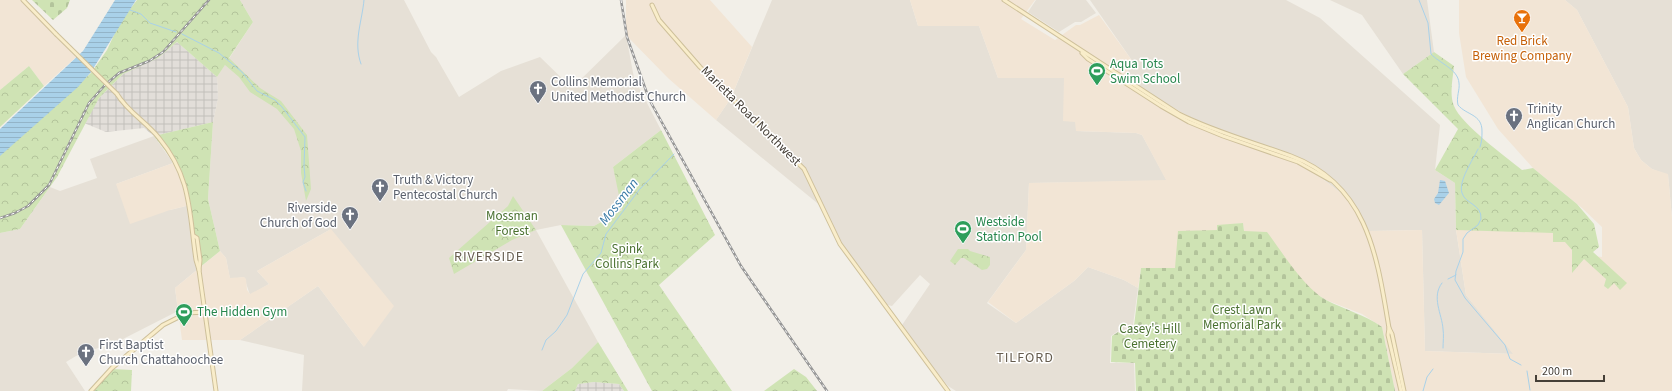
<svg xmlns="http://www.w3.org/2000/svg" width="1672" height="391" font-family="'Source Sans 3',sans-serif">
<style>
.residential{fill:#e6e0d6}
.commercial{fill:#f2e5d5}
.industrial{fill:url(#industrial-grid)}
.forest{fill:url(#forest-crowns)}
.cemetery{fill:url(#cemetery-stones)}
.water{fill:url(#water-rules)}
.lines{fill:none;stroke-linecap:round;stroke-linejoin:round}
.stream{stroke:#a9d1e9;stroke-width:1}
.secondary-casing{stroke:#cec09b;stroke-width:5}
.secondary{stroke:#f9edca;stroke-width:3}
.rail-casing{stroke:#969696;stroke-width:2.5}
.rail{stroke:#fff;stroke-width:1;stroke-dasharray:3;stroke-linecap:butt}
.secondary-bridge-casing{stroke:#cec09b;stroke-width:5;stroke-linecap:butt}
.secondary-bridge{stroke:#f9edca;stroke-width:3}
.labels{text-anchor:middle;dominant-baseline:central;stroke-width:3;stroke-linejoin:round;paint-order:stroke}
.food-label{font-size:13px;fill:#c56008;stroke:#fff}
.leisure-label{font-size:13px;fill:#27864d;stroke:#fff;text-anchor:start}
.worship-label{font-size:13px;fill:#5b616d;stroke:#fff;text-anchor:start}
.street-label{font-size:13px;fill:#453f37;stroke:#fff}
.park-label{font-size:13px;fill:#4a7130;stroke:#fff}
.water-label{font-size:14px;font-style:italic;fill:#3a7ba6;stroke:#fff}
.neighbourhood-label{font-size:14px;letter-spacing:1px;fill:#665d4f;stroke:#fff}
</style>
<defs>
<pattern id="industrial-grid" width="8" height="8" patternUnits="userSpaceOnUse"><rect width="8" height="8" fill="#e2ded9"/><path d="M0 4h8M4 0v8" fill="none" stroke="#c3c0bb"/></pattern>
<pattern id="forest-crowns" width="20" height="18" patternUnits="userSpaceOnUse"><rect width="20" height="18" fill="#cfe3b4"/><path d="M2 6a3 3 0 1 1 6 0M12 15a3 3 0 1 1 6 0" fill="none" stroke="#b3c49b"/></pattern>
<pattern id="cemetery-stones" width="16" height="16" patternUnits="userSpaceOnUse"><rect width="16" height="16" fill="#cfe3b4"/><path d="M2 7V4a2 2 0 0 1 4 0v3zM10 15v-3a2 2 0 0 1 4 0v3z" fill="#b3c49b"/></pattern>
<pattern id="water-rules" width="6" height="5" patternUnits="userSpaceOnUse"><rect width="6" height="5" fill="#a9d1e9"/><path d="M0 2.5h6" fill="none" stroke="#93b4c8"/></pattern>
</defs>
<rect width="100%" height="100%" fill="#f2efe8"/>
<g class="residential">
<path d="M240,0h164l27,52 5,5 23,40 42,-26 39,-14 32,31 54,-53 8,43 27,52 -48,37 10,42 -29,17 -33,-1 -25,5 62,112 -26,26 -30,23 -34,-2 -1,2h-205l2,-36 -64,-15 78,-54 46,61 -33,-118 -74,42 12,13 -19,11 -6,-18 -14,2 -4,-21 -6,-7 -12,-52 5,-77 5,-24 -1,-21 36,-55z"/>
<path d="M772,0h138l8,26h61l19,52h66l12,44v9l60,2 6,2 25,46 -138,2 -3,67 -39,53 29,20 58,-42 14,-14 36,13 14,8 -5,37 -8,10 -7,-4 -7,5 -1,27h24l1,28h-179l-8,-5 -48,-58 30,-44 -10,-9 -28,31 -9,-2 -22,-29 -31,-50 -8,-18 -106,-87 15,-22z"/>
<path d="M1036,0h50l10,13 -15,9h-6l-16,10 -31,-20z"/>
<path d="M1090,0h196l34,18 120,107 -5,45 20,13 1,47 10,65 48,59 -89,-3 -3,-121 -53,1 -23,-34 -35,-27 -109,-46 -79,-45 10,-17z"/>
<path d="M1330,0h97l7,52 -31,22 -41,-59z"/>
<path d="M1565,0h107v218l-4,-43 -16,-6 -11,-9 -7,-12 -6,-41 -51,-97z"/>
<path d="M154,136l19,27 -57,21 54,26 20,-5 9,63 -24,20 3,23 -55,28 -47,17 -10,6 19,29h-85v-160v2l20,-4 30,-42 10,4 37,-13 -7,-19z"/>
</g>
<g class="commercial">
<path d="M0,0h21l55,57 -32,29 -15,-20 -29,24z"/>
<path d="M626,0h84l42,47 -21,51 -15,22 -48,-42 -42,-43z"/>
<path d="M910,0h125l-14,19 34,21 21,-15h4l19,-10 34,47 -10,17 79,45 91,36 18,10 35,27 23,34 53,-1 3,121 88,3 -47,-59 -10,-65h115l4,24 27,3v-30l-20,-19 -49,-40 -35,-39 -32,-52 -7,-44v-33h106l12,10 51,97 6,41 7,12 11,9 16,5 4,44v173h-277l-13,-64 -20,-13 -36,-14 -11,-7 -71,-62 -1,-8 -26,3 1,4 -43,38h-34l-3,20 -14,-8 -36,-13 -14,14 -58,42 -28,-21 38,-52 3,-67 137,-3 -24,-45 -6,-2 -60,-2 -1,-9 -12,-1 1,-43h-66l-19,-52h-61z"/>
<path d="M173,163l12,23 5,19 -20,5 -40,14 -14,-40z"/>
<path d="M331,229l63,77 -30,41 -46,-61 -78,54h-58l-7,-52 45,-37 6,7 4,20 14,-1 2,2 1,11 3,4 19,-10 -12,-13z"/>
</g>
<g class="industrial">
<path d="M177,42l40,35 1,21 -5,24 -59,14 -10,-8 -38,4 -22,-9 15,-25 24,-24 35,-16z"/>
<path d="M594,382l25,2 5,7h-49l3,-7z"/>
</g>
<g class="forest">
<path d="M137,0h103l13,22 -24,36 31,30 21,13 26,34 4,54 -5,12 -5,-28v-22l-7,-22 -17,-20 -27,-17 -11,-15 -14,-12 -8,12 -40,-35 -19,16 -35,16 -24,24 -42,79 -37,52 -20,4v-78l91,-82 16,-23 13,-28z"/>
<path d="M1434,52l20,14c-1,12 -5,28 0,40 7,18 52,51 68,64l11,-2 44,36 17,20 5,23 -6,5 34,31 -7,7 -6,-7 -6,6 -4,-3 2,-7 -22,-20 -12,14v-23l-7,-8h-12v-9l-97,-3 -1,-47 -20,-13 23,-41 -55,-55z"/>
<path d="M29,66l15,20 -44,41v-37z"/>
<path d="M213,122l-5,77 12,52 -21,17 -14,-82 -15,-29 -16,-21z"/>
<path d="M661,130l54,105 -56,50 73,106h-80l-91,-166 33,1 28,-16 -9,-43z"/>
<path d="M513,196l23,34 -24,10 -58,34 -5,-16 59,-52z"/>
<path d="M958,249h10l2,2 20,6v8l-3,4 -5,1 -18,-12h-3l-6,7 -5,-4z"/>
<path d="M598,342l30,49h-4l-5,-7 -25,-2 -16,2 -3,7h-39h6l30,-23z"/>
<path d="M112,369l20,1 -1,21h-37z"/>
<path d="M794,369l12,8 11,14h-53z"/>
</g>
<g class="cemetery">
<path d="M32,0h38l-3,8 -14,12z"/>
<path d="M1243,223l1,8 23,1c16,21 36,55 59,68 19,10 38,14 56,27l13,64h-259l-1,-28 -24,-1 1,-26 6,-4 7,4 9,-10 7,-58h34l3,-37 39,-1v-5z"/>
</g>
<g class="water">
<path d="M115,0h21l-45,72 -13,15 -78,69v-27l83,-78z"/>
<path d="M1440,180l5,1 4,12 -10,12 -4,-2 -1,-4 4,-6z"/>
</g>
<g class="lines">
<g class="stream">
<path d="M1419,0l9,23 3,31c8,9 27,15 28,29 1,7 -3,14 -1,22 8,10 24,9 24,26 0,6 0,10 -2,16"/>
<path d="M130,10l11,4 9,9 26,9"/>
<path d="M182,34l37,19 23,19 15,19 18,9 7,7 23,30 -1,29 1,11 -2,5 3,9"/>
<path d="M361,64c-8,-22 1,-42 3,-64"/>
<path d="M1478,149c-5,11 -20,32 -16,44 3,11 20,11 19,26l-3,6 -11,8 -4,6v13l-7,19 -1,9 10,18 40,47 5,14 11,6"/>
<path d="M1448,279l8,-4"/>
<path d="M1442,283c-11,14 0,31 1,46 1,6 0,13 0,19"/>
<path d="M542,350l4,-10 10,-9 11,-16 16,-41 18,-21 5,-19 33,-44 35,-36"/>
<path d="M1527,371l3,19"/>
<path d="M1423,391l4,-14 6,-8"/>
</g>
<defs>
<g id="secondary">
<path d="M23,0l33,34"/>
<path d="M1004,0l175,114c36,18 74,28 112,42 77,29 86,100 98,172l3,6 12,57"/>
<path d="M652,5l7,15 41,47 104,102 36,75 108,147"/>
<path d="M1082,53l6,6 73,47 28,16 34,14 75,26 32,18"/>
<path d="M117,94c10,17 29,28 42,44 33,40 30,75 37,122l3,10"/>
<path d="M194,236l3,2 3,22 -1,10 17,121"/>
<path d="M1389,328l-1,7 13,56"/>
<path d="M91,391l21,-23 51,-43 24,-12 18,-1"/>
</g>
</defs>
<use href="#secondary" class="secondary-casing"/>
<use href="#secondary" class="secondary"/>
<defs>
<g id="rail">
<path d="M621,0l6,37 22,62 92,167 86,125"/>
<path d="M0,218l15,-5 13,-7 21,-21 40,-82 16,-18 14,-12 30,-12 14,-9 46,-52"/>
</g>
</defs>
<use href="#rail" class="rail-casing"/>
<use href="#rail" class="rail"/>
<defs>
<path id="secondary-bridge" d="M56,34l61,60"/>
</defs>
<use href="#secondary-bridge" class="secondary-bridge-casing"/>
<use href="#secondary-bridge" class="secondary-bridge"/>
</g>
<defs>
<symbol id="bar-pin" viewBox="-11 -11 22 30"><path d="M0 17L-7.5 6A9.5 9.5 0 1 1 7.5 6Z" fill="#e8710a" stroke="#fff"/><path d="M-6-5H6L.8 .8V4.5H3.5V6h-7V4.5H-.8V.8Z" fill="#fff"/></symbol>
<symbol id="stadium-pin" viewBox="-11 -11 22 30"><path d="M0 17L-7.5 6A9.5 9.5 0 1 1 7.5 6Z" fill="#2e9e5b" stroke="#fff"/><path d="M0-5a6.5 5 0 1 0 0 10a6.5 5 0 1 0 0-10ZM-3.5-1.8h7v3.6h-7Z" fill="#fff"/></symbol>
<symbol id="church-pin" viewBox="-11 -11 22 30"><path d="M0 17L-7.5 6A9.5 9.5 0 1 1 7.5 6Z" fill="#6b7280" stroke="#fff"/><path d="M-1.2-6h2.4v3.5h3.3v2.4h-3.3V6h-2.4V-.1h-3.3v-2.4h3.3Z" fill="#fff"/></symbol>
</defs>
<g fill-rule="evenodd">
<use href="#bar-pin" x="1512" y="8" width="20" height="27"/>
<use href="#stadium-pin" x="1087" y="61" width="20" height="27"/>
<use href="#church-pin" x="528" y="79" width="20" height="27"/>
<use href="#church-pin" x="1504" y="106" width="20" height="27"/>
<use href="#church-pin" x="370" y="177" width="20" height="27"/>
<use href="#church-pin" x="340" y="205" width="20" height="27"/>
<use href="#stadium-pin" x="953" y="219" width="20" height="27"/>
<use href="#stadium-pin" x="174" y="302" width="20" height="27"/>
<use href="#church-pin" x="76" y="342" width="20" height="27"/>
</g>
<g class="labels">
<g class="food-label">
<text x="1522" y="41">Red Brick<tspan x="1522" dy="15">Brewing Company</tspan></text>
</g>
<g class="leisure-label">
<text x="1110" y="64">Aqua Tots<tspan x="1110" dy="15">Swim School</tspan></text>
<text x="976" y="222">Westside<tspan x="976" dy="15">Station Pool</tspan></text>
<text x="197" y="312">The Hidden Gym</text>
</g>
<g class="worship-label">
<text x="551" y="82">Collins Memorial<tspan x="551" dy="15">United Methodist Church</tspan></text>
<text x="1527" y="109">Trinity<tspan x="1527" dy="15">Anglican Church</tspan></text>
<text x="393" y="180">Truth &amp; Victory<tspan x="393" dy="15">Pentecostal Church</tspan></text>
<text x="337" y="208" text-anchor="end">Riverside<tspan x="337" dy="15">Church of God</tspan></text>
<text x="99" y="345">First Baptist<tspan x="99" dy="15">Church Chattahoochee</tspan></text>
</g>
<g class="street-label">
<text transform="translate(751 116) rotate(45)">Marietta Road Northwest</text>
</g>
<g class="park-label">
<text x="512" y="216">Mossman<tspan x="512" dy="15">Forest</tspan></text>
<text x="627" y="249">Spink<tspan x="627" dy="15">Collins Park</tspan></text>
<text x="1242" y="310">Crest Lawn<tspan x="1242" dy="15">Memorial Park</tspan></text>
<text x="1150" y="329">Casey's Hill<tspan x="1150" dy="15">Cemetery</tspan></text>
</g>
<g class="water-label">
<text transform="translate(619 202) rotate(-52)">Mossman</text>
</g>
<g class="neighbourhood-label">
<text x="489" y="257">RIVERSIDE</text>
<text x="1025" y="358">TILFORD</text>
</g>
</g>
<path d="M1536 375v6h68v-6" fill="none" stroke="#453f37" stroke-width="2"/>
<text x="1542" y="375" font-size="12" fill="#453f37" stroke="#ffffff" stroke-width="3" paint-order="stroke">200 m</text>
</svg>
